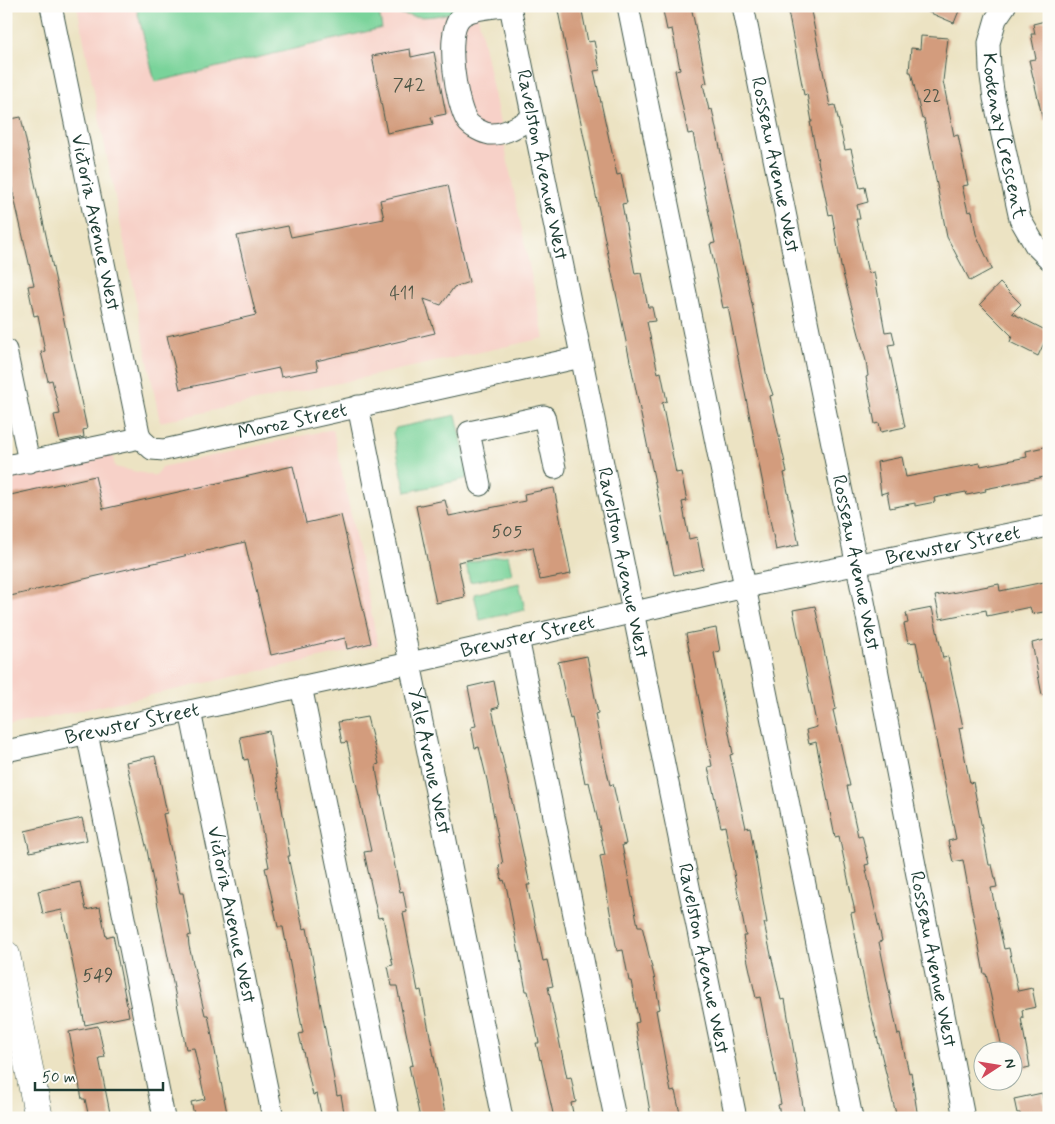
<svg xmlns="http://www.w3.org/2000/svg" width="1055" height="1124" font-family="Mynerve,sans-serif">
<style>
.built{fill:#f7d1c8}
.green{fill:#79d39a;stroke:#4c8867}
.building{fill:#d39c7d}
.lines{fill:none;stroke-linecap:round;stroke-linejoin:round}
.minor-casing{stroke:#3e5649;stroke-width:23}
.major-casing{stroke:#3e5649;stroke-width:29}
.minor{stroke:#fff;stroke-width:21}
.major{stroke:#fff;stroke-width:28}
.labels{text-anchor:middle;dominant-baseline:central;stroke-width:4;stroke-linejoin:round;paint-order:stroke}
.number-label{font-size:18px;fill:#4c5546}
.street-label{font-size:20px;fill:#1f3d34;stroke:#fdfcf7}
</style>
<rect width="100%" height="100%" fill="#fdfcf7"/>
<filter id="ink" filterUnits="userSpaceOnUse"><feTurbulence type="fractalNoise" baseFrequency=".02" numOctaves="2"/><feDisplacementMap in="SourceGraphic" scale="10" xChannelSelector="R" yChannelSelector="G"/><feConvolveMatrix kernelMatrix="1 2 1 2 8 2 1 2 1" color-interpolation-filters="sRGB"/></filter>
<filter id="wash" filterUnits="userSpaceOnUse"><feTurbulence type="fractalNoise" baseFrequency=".0096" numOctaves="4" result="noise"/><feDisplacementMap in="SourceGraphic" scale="20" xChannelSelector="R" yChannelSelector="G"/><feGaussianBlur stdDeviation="1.12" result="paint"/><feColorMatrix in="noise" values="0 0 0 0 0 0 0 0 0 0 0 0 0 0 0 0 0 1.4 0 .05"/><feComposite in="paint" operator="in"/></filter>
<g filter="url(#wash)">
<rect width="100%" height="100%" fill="#ece3c3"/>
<g class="built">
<path d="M77,6h399l68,332 -384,84z"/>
<path d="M333,429l45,216 -372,82v-251l106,-23 3,14 41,9 5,-9z"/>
</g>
<g class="green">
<path d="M136,6h330v3c-41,11 -48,10 -88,-1l4,20 -227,54z"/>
<path d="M456,415l13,59 -4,5 -59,13 -13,-59 3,-5z"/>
<path d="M508,555l4,19 -42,8 -4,-19z"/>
<path d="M519,583l6,27 -45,10 -6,-26z"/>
</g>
<g id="blocks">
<g class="building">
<path d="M557,6h24l7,36 6,-1 6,29 -6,1 23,104 4,-1 6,29 -5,1 13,70 6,-1 7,34h4l3,14 -8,1 11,51 3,-1 6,29 -5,2 14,70 5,-1 6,29 -5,1 7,37 8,-2 6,32 -29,6z"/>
<path d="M662,6h29l16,77 -4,1 6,26 3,-1 55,268 6,18 -3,1 17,76 -3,1 15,72 -23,5 -48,-243 -5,1 -13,-64 5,-1 -14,-68 -8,-42 -5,1 -13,-64 5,-1 -8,-40 -5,1z"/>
<path d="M787,6h23l20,100 5,-1 10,45 6,-1 9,39 5,-1 3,15 -11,3 3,14h-4l12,54 6,-1 11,60 7,-1 3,13 -7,1 17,82 -24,5 -2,-9 -4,1 -9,-47 2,-1 -2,-15 -25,-95 -9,-52 -3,1 -19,-93h2l-5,-28 -3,1z"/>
<path d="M914,6h47l-7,17z"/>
<path d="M1049,20v100h-6l-14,-60 7,-1 -5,-25h4l-2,-10z"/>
<path d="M921,36l27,2 -5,43 11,55 4,-1 10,50 -6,1 6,26 4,-1 4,23 16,35 -22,12 -23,-44 -23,-119 -2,1 -11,-47h-2l2,-24 9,1z"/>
<path d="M410,49l1,8 23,-5 12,62 -15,3 2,7 -46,9 -15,-77z"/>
<path d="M21,117l66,312 -4,1 1,7 -24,5 -6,-27 6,-1 -8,-34 -4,1 -7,-29 4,-1 -7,-36 -4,1 -6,-30 6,-1 -23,-101h-5v-64z"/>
<path d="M448,185l21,97 -15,5 -13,18 -17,-6 11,34 -119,28 2,9 -37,7 -2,-9 -99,21 -13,-53 89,-21 -19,-79 51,-10 3,11 93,-18 -4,-19z"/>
<path d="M1000,283l21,21 -9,9 37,19 -11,24 -28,-14 2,-6 -32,-32z"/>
<path d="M1049,446v30l-64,13 1,2 -19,4 -1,-3 -32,6 1,4 -20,4v-3l-25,5 -3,-16 -6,2 -4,-32 25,-5 4,20 74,-14 1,3 46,-9 -1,-6z"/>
<path d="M293,466l13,57 35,-8 30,128 -24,6 -2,-11 -74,17 -26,-113 -239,55v-101l89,-20 8,33z"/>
<path d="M554,488l17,86 -31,6 -7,-33 -75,15 7,35 -29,6 -20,-97 29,-6 4,16 76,-15 -1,-7z"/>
<path d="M1049,581v30l-17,3 -2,-7 -43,9 -1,-6 -46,9 -5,-23 64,-12 1,7z"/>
<path d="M815,606l21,103 -3,1 17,76h-3l11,50 4,-1 7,29 -4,1 17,76 -3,1 9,44 10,49 2,-1 9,39 2,-1 7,46h-21l-30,-122 -16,-83 4,-1 -16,-76 -4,1 -19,-95 -7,2 -3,-14 11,-3 -24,-117z"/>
<path d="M932,608l11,50 5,-1 15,70 -4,1 11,55 3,-1 16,83h3l5,22 -6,1 13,61 5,-1 9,43 14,-3 4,19 -14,3 1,8h-2l9,49 -18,4v-19h-9l-17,-78h-2l-21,-114 -10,2 -5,-21 8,-2 -32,-158 -8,-39 -8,1 -4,-19 4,-1 -2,-10z"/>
<path d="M716,628l4,23 -6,2 19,101 -3,1 16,73 4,-1 17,96h-3l17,77 4,-1 3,18 17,101h-24l-3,-13 3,-1 -21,-107 -4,1 -8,-36 -5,-26h3l-21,-110 -4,1 -13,-60 4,-1 -26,-132z"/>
<path d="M1049,639v55l-7,1 -10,-52z"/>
<path d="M587,656l11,57 -3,1 6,31 9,40 3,-1 13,60 -4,1 9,46 7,35h4l12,50 6,33 -4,1 13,72 2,10 4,-1 6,27h-30l-16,-95 4,-1 -8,-41h-2l-6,-31 -6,1 -17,-95 5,-1 -7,-34 -9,-39 -4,1 -13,-65 -2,1 -12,-57z"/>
<path d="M494,681l5,26 -7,2 38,176h-3l9,43 7,33 4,-1 6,26 -5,1 19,91 4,-1 5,25 -5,1 3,15h-20l-13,-59 -1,1 -4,-17h3l-11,-52h-2l-19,-101 -3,-10 -2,1 -3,-16 4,-1 -16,-84 -8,-33 -4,1 -4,-21 5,-1 -8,-39z"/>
<path d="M367,717l12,47 -3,1 1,10 23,117 3,-1 4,21 -4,1 15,78 3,-1 25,128h-26l-11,-52 4,-1 -7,-33 -9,-46h-5l-4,-20 5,-1 -10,-48 -5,1 -14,-66 7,-1 -24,-109 -5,1 -4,-21z"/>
<path d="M269,731l21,125h-2l15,73 4,-1 30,168 4,-1 4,23h-23l-5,-24 -4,1 -14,-61 4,-1 -20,-106h-5l-7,-33 -6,-26 4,-1 -13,-68 -8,-40 -4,1 -4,-23z"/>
<path d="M155,756l12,57 -4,1 17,79h3l8,42 -3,1 1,10 16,69h3l19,98 -23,5h-9l-4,-16 14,-3 -11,-51 -8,1 -39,-199 -21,-88z"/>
<path d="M82,818l5,22 -57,12 -5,-21z"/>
<path d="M80,882l6,28 14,-3 6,30 7,-2 16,81 -44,9 -23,-115 -19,4 -5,-23z"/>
<path d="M98,1026l7,31 -6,1 12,60h-22l-4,-19h-3l-13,-67z"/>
<path d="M1042,1093l5,25h-26l-1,-5h-3l-3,-14z"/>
</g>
</g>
</g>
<g filter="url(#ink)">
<use href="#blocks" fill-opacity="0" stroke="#3e5649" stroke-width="1"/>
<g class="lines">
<defs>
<g id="minor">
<path id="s1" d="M51,6l89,432"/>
<path d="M504,6c-13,2 -35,2 -44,12 -15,16 -4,86 7,103 4,6 16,12 23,13 15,1 29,-9 43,-16"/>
<path id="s2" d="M510,6l226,1112"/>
<path d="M628,6l224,1112"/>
<path id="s3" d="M743,6l118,580 103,532"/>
<path id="s4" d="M1005,6l-9,13 -7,24 1,26 4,29 26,121 15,26 14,14"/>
<path d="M6,350l23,112"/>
<path id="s5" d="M358,406l144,712"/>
<path id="s6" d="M140,438l12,11 12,1 417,-93"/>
<path d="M6,466l134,-28"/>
<path d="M480,485l-11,-53 75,-16 11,52"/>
<path d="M518,638l97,480"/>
<path d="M301,686l88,432"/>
<path id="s7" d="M190,711l83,407"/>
<path d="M87,733l77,385"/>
<path id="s8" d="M6,751l404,-88 335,-76 304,-61"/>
</g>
<path id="major" d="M6,955l33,163"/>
</defs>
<use href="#minor" class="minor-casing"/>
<use href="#major" class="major-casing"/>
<use href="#minor" class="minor"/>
<use href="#major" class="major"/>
</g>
</g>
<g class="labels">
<g class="number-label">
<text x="409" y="85">742</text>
<text x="932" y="96">22</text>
<text x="402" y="294">411</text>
<text x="507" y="532">505</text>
<text x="98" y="976">549</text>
</g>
<g class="street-label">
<text stroke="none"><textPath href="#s4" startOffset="135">Kootenay Crescent</textPath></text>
<text stroke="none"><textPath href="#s2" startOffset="162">Ravelston Avenue West</textPath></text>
<text stroke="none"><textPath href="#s3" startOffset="162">Rosseau Avenue West</textPath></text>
<text stroke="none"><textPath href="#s1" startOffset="221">Victoria Avenue West</textPath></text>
<text stroke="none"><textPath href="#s6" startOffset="160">Moroz Street</textPath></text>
<text stroke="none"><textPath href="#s8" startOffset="969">Brewster Street</textPath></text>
<text stroke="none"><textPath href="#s2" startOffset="568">Ravelston Avenue West</textPath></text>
<text stroke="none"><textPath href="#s3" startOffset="568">Rosseau Avenue West</textPath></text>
<text stroke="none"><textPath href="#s8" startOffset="534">Brewster Street</textPath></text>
<text stroke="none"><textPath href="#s8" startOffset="129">Brewster Street</textPath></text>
<text stroke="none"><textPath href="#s5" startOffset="362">Yale Avenue West</textPath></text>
<text stroke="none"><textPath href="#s7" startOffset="208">Victoria Avenue West</textPath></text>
<text stroke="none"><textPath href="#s2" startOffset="972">Ravelston Avenue West</textPath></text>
<text stroke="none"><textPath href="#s3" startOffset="972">Rosseau Avenue West</textPath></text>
</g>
</g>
<rect width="1055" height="1124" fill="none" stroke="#fdfcf7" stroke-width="25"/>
<g transform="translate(998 1066) rotate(78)"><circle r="24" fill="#fdfcf7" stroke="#a4b0a9"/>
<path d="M0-4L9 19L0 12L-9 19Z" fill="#d1495b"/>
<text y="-8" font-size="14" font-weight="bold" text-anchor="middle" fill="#1f3d34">N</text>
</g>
<path d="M35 1082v8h128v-8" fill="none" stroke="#1f3d34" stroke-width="2.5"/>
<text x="42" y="1082" font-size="15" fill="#1f3d34" stroke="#fdfcf7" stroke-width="4" paint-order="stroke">50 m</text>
</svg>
